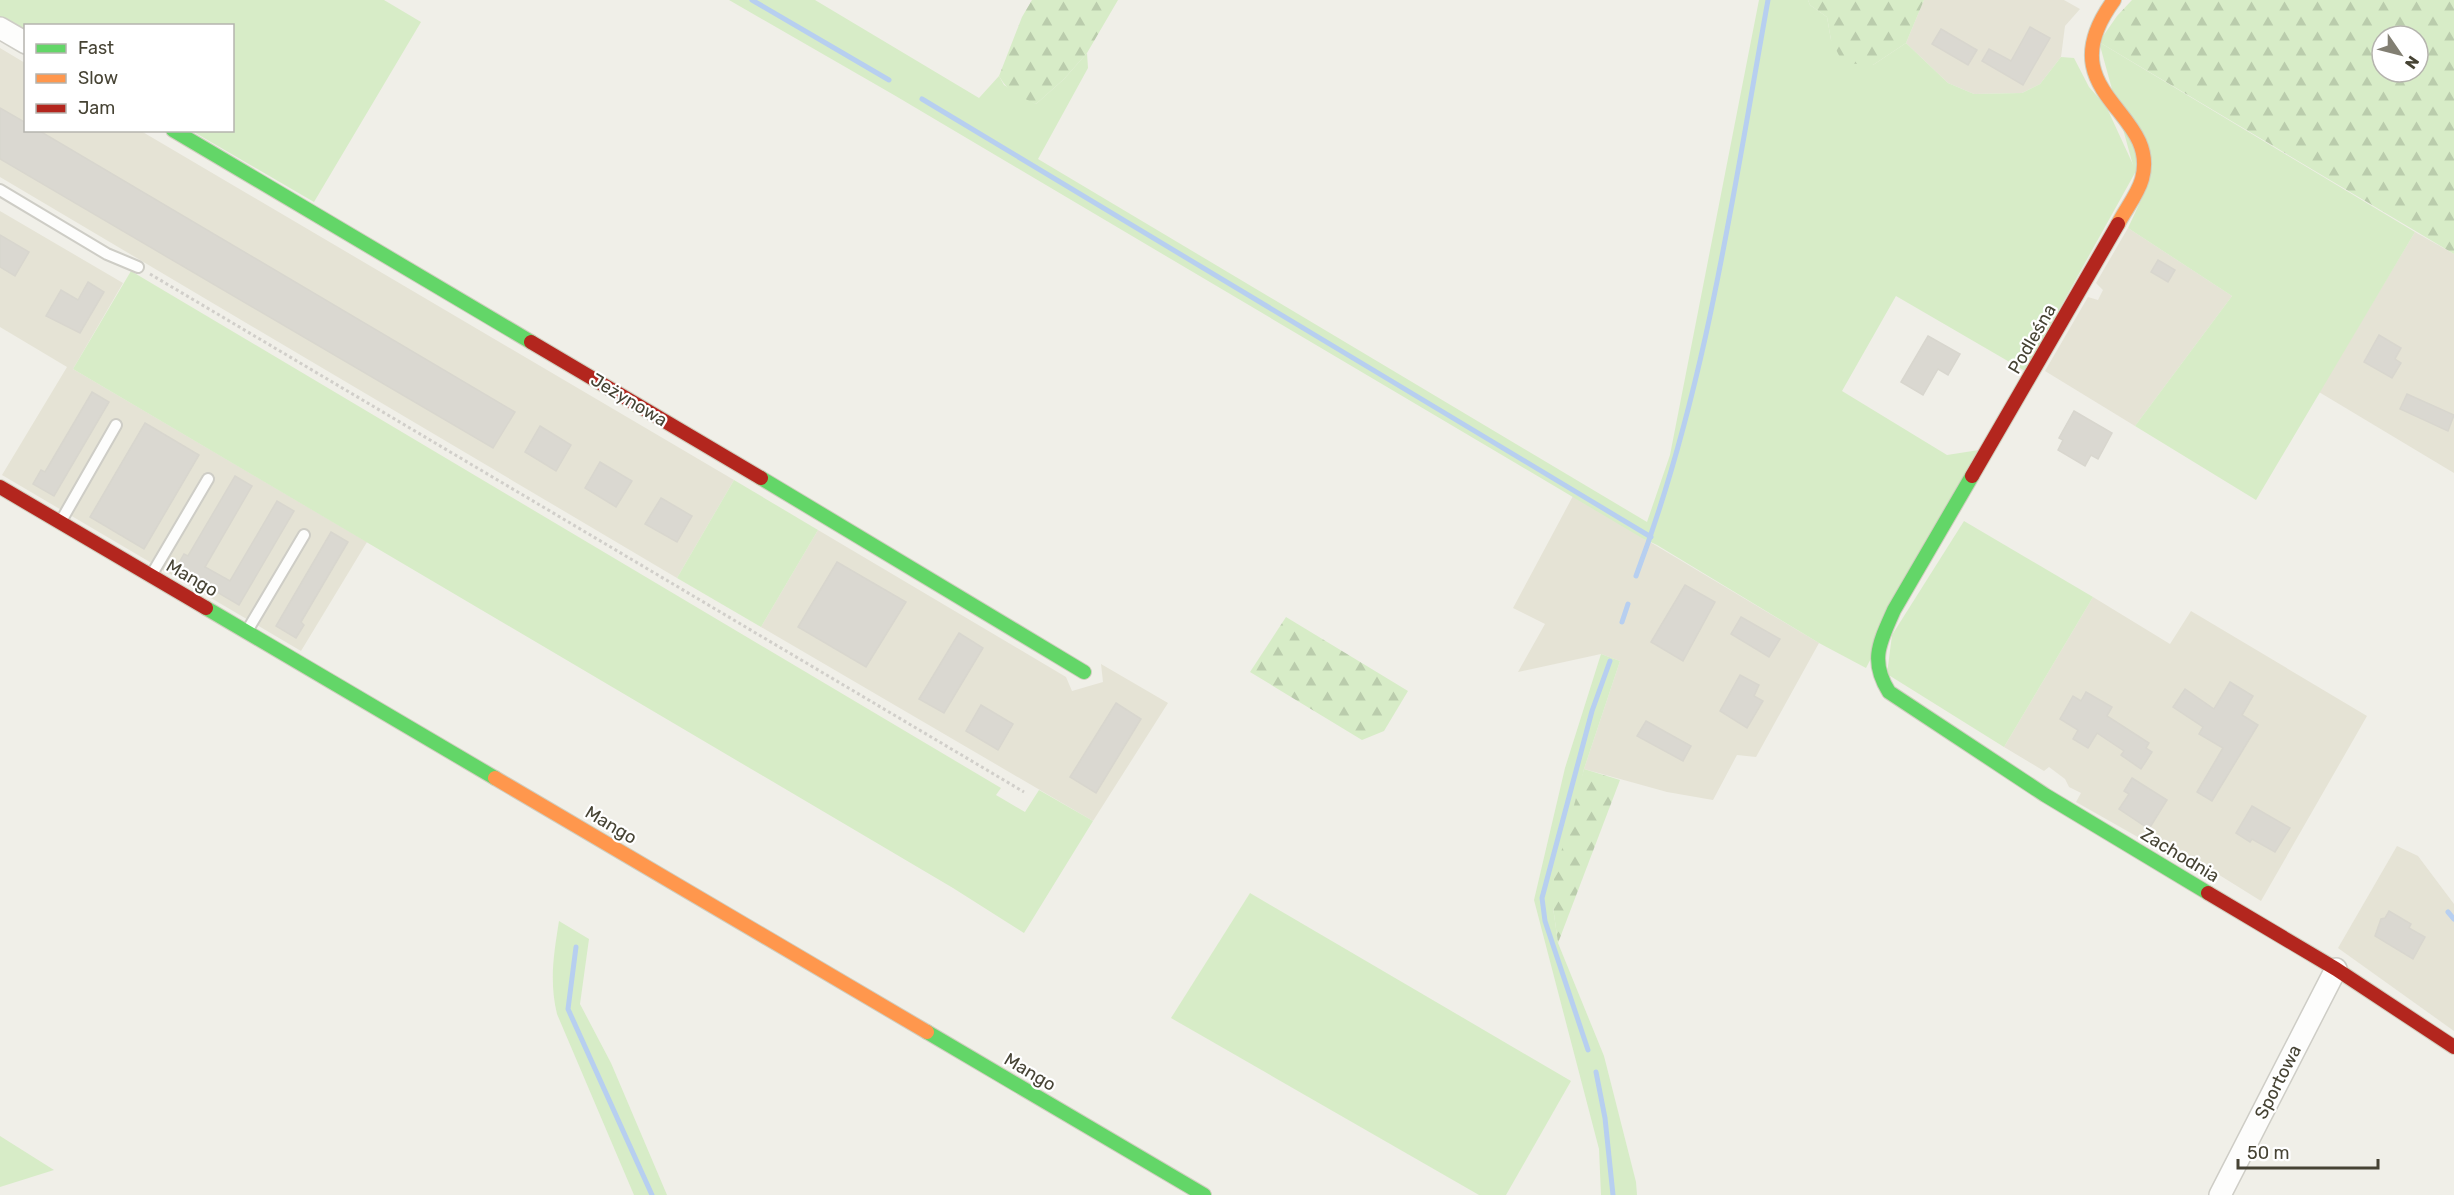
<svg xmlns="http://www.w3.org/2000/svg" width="2454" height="1195" font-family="Rubik,sans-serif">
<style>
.residential{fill:#e5e3d5}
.grass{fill:#d7ecc7}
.forest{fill:url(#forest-firs);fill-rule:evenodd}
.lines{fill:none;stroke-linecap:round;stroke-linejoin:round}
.stream{stroke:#b7cff0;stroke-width:5}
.building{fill:#dad8d1;stroke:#d8d6ce;stroke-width:1.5}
.lane-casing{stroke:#cecdc6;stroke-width:14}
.street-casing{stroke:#cecdc6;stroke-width:24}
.fast-casing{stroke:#d0cebf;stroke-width:16}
.slow-casing{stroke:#d0cebf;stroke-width:16}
.jam-casing{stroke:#d0cebf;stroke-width:16}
.path{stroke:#d1cfca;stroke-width:3;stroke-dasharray:3 3;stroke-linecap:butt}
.lane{stroke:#fdfdfc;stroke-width:10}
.street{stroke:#fdfdfc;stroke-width:21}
.fast{stroke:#63d668;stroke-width:14}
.slow{stroke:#ff974d;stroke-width:14}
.jam{stroke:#b3261e;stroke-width:14}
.labels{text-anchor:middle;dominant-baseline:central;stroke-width:4.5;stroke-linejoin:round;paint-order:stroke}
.street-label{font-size:18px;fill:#464334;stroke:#fff}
</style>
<defs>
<pattern id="forest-firs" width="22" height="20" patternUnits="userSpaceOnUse" patternTransform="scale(1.5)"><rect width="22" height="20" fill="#d7ecc7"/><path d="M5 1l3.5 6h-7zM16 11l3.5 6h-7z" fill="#baccac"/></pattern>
</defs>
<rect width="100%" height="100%" fill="#f0efe8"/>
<g class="residential">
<path d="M1924,0h140l16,9 -15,17 -4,31 -21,27 -18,9 -48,1 -26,-11 -42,-40z"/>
<path d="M0,48l25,15 1,67 115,1 593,349 -57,98 -677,-401z"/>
<path d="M0,211l123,72 -50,86 294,173 -66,109 -299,-176 65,-108 -67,-40z"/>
<path d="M2128,228l104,68 -97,130 -90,-55 43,-74 10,3 5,-10 -7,-7z"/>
<path d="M2415,232l39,22v219l-135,-81z"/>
<path d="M1573,496l246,147 -63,114 -19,-2 -24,45 -46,-8 -83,-23 36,-108 -19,-7 -83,18 27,-48 -32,-16z"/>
<path d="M818,530l248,147 6,14 31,-9 -2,-18 67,39 -75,118 -332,-194z"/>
<path d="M2093,597l77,47 21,-33 176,105 -106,185 -61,-38 -4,7 -120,-68 5,-9 -12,-6 -4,-8 -16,-12 -5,4 -40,-24z"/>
<path d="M2397,846l21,10 36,48v127l-116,-83z"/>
</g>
<g class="grass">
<path d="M0,0h384l37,22 -107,180 -122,-71 40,-1v-104h-206l-1,6 -25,-15z"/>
<path d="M729,0h86l164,98 20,-22 5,9 32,19 28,-25 23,-26 1,15 -50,91 609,363 23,-67 89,-455h49l2,5 17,12 4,23 42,25 33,-22 42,40 26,11 48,-1 18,-9 21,-27 13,1 15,29 17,19 30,65 -111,200 -129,-75 -54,95 105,64 32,-5 -113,218 -47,-25 -162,-98 -15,-7 -748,-443z"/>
<path d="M2099,42l316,190 -159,268 -121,-74 97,-130 -104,-68 14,-30z"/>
<path d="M131,271l870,517 -5,7 29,17 14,-22 54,31 -69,112 -71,-45 -880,-519z"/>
<path d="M734,480l84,50 -57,97 -84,-49z"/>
<path d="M1964,521l129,76 -89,150 -117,-73 5,-39z"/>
<path d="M1601,654l19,7 -36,108 -31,138 5,36 46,113 32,126 1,13h-36l-2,-46 -65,-249 31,-132z"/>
<path d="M1250,893l321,188 -65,114h-27l-308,-177z"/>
<path d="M559,921l30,18 -9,65 31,59 56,132h-33l-77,-181c-8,-33 -3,-61 2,-93z"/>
<path d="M0,1136l54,34 -54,17z"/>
</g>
<g class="forest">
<path d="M1032,0h86l-31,53 -23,26 -28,25c-16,-7 -28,-12 -37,-28l23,-59z"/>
<path d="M1808,0h116l-18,43 -33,22 -30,-2 -12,-23 -4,-23 -17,-12z"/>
<path d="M2132,0h322v254l-355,-212 18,-26zM2382,36h36v36h-36z"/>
<path d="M1286,617l122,74 -24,40 -22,9 -112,-68z"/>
<path d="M1584,769l36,11 -62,163 -5,-36 1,-29z"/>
</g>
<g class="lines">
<g class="stream">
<path d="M752,0l137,80"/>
<path d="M922,99l729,438"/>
<path d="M1636,576c70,-185 97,-382 132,-576"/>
<path d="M1622,622l6,-18"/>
<path d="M2448,912l6,7"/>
<path d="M576,947l-8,62 84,186"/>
<path d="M1588,1050l-43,-129 -3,-23 50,-187 18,-50"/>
<path d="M1596,1072l9,46 8,77"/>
</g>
</g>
<g class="building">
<path d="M2030,27l20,11 -27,47 -41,-24 7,-12 22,12z"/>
<path d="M1941,29l36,21 -9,15 -36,-21z"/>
<path d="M0,108l26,15v7h12l477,282 -22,36 -493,-289z"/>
<path d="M0,235l29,17 -14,24 -15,-9z"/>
<path d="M2158,260l17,10 -7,12 -17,-10z"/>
<path d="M88,282l16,10 -24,41 -34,-17 15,-26 17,10z"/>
<path d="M2379,335l22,13 -6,11 6,4 -9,15 -28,-16z"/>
<path d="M1928,336l32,18 -12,21 -10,-6 -15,26 -22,-13z"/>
<path d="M92,392l17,10 -55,94 -21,-12 8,-14 4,2z"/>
<path d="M2407,394l47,21 -6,16 -48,-22z"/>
<path d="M2074,411l38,22 -14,26 -7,-4 -6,11 -27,-16 5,-10 -4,-2z"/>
<path d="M145,423l54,32 -55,94 -54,-32z"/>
<path d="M540,426l31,19 -15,26 -31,-19z"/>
<path d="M600,462l32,19 -16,26 -31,-19z"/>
<path d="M235,476l17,10 -47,81 25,14 47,-80 17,10 -55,94 -63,-37 8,-14 4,2z"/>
<path d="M661,498l31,18 -15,26 -32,-18z"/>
<path d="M331,532l17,10 -47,80 3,3 -8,13 -20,-12z"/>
<path d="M837,562l69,40 -40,65 -68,-40z"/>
<path d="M1685,585l30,17 -32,59 -32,-19z"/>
<path d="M1741,617l39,22 -11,18 -38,-23z"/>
<path d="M959,633l24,15 -39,65 -25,-14z"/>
<path d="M1740,675l19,10 -5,11 9,5 -16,27 -27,-17z"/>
<path d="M2230,682l23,14 -11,19 16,10 -46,76 -15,-9 26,-44 -24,-14 4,-7 -30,-20 12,-18 29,20z"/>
<path d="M2086,692l26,15 -5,9 42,27 -3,5 6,4 -11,17 -20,-14 3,-4 -27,-18 -9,15 -15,-9 5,-9 -18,-11 13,-23 8,5z"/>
<path d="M1116,703l25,16 -45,74 -26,-16z"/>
<path d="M981,705l32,19 -15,26 -32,-19z"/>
<path d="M1646,721l45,25 -8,15 -46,-25z"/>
<path d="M2132,778l35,22 -18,29 -30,-20 10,-15 -5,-3z"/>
<path d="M2252,806l38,22 -15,24 -23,-13 -2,3 -14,-9z"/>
<path d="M2389,911l22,13 -2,4 16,9 -12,22 -38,-23 6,-17 4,-1z"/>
</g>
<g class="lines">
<defs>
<g id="lane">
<path d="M0,190l107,64 31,13"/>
<path d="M61,521l55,-96"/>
<path d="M152,574l56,-95"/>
<path d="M247,631l57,-96"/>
</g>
<g id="street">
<path d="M0,28l26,15"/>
<path d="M2220,1195l116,-226"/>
</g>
<g id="fast">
<path d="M173,130l358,212"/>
<path d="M1972,476l-78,134c-14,32 -25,50 -5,82l156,103 163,98"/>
<path d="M761,478l323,194"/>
<path d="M206,608l289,170"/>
<path d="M927,1032l277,163"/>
</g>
<g id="slow">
<path d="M2114,0c-69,94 47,110 28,179 -4,15 -17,31 -24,45"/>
<path d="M495,778l432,254"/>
</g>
<g id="jam">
<path d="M531,342l230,136"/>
<path d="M1972,476l146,-252"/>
<path d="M0,487l206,121"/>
<path d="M2208,893l128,76 118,78"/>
</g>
</defs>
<use href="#lane" class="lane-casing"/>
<use href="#street" class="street-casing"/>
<use href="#fast" class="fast-casing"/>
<use href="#slow" class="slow-casing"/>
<use href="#jam" class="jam-casing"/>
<path class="path" d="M150,274l874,518"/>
<use href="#lane" class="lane"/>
<use href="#street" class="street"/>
<use href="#fast" class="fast"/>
<use href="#slow" class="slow"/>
<use href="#jam" class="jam"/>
</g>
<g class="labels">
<g class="street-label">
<text transform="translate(2032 339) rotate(-60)">Podleśna</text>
<text transform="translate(629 400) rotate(31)">Jeżynowa</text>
<text transform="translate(192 578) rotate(30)">Mango</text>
<text transform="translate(611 825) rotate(31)">Mango</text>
<text transform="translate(2180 855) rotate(31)">Zachodnia</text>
<text transform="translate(1030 1072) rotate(31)">Mango</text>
<text transform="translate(2278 1082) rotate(-63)">Sportowa</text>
</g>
</g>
<rect x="24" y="24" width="210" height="108" fill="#ffffff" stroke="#b5b4ae" stroke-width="1.5"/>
<rect x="36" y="44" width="30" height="9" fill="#63d668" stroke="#b5b4ae" stroke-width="1.5"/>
<text x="78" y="54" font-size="18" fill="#464334">Fast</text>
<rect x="36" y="74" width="30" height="9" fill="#ff974d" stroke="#b5b4ae" stroke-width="1.5"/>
<text x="78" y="84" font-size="18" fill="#464334">Slow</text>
<rect x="36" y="104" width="30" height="9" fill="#b3261e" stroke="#b5b4ae" stroke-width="1.5"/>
<text x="78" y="114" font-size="18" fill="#464334">Jam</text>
<g transform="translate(2400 54) rotate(125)"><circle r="28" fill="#ffffff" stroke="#b5b4ae" stroke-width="1.5"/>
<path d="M0-4.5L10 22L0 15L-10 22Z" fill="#827f73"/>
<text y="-9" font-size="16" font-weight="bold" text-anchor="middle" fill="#464334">N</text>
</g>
<path d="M2238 1159v9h140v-9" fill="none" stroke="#464334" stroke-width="3"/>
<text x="2247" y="1159" font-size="18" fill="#464334" stroke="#ffffff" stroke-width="4.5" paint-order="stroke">50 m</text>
</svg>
